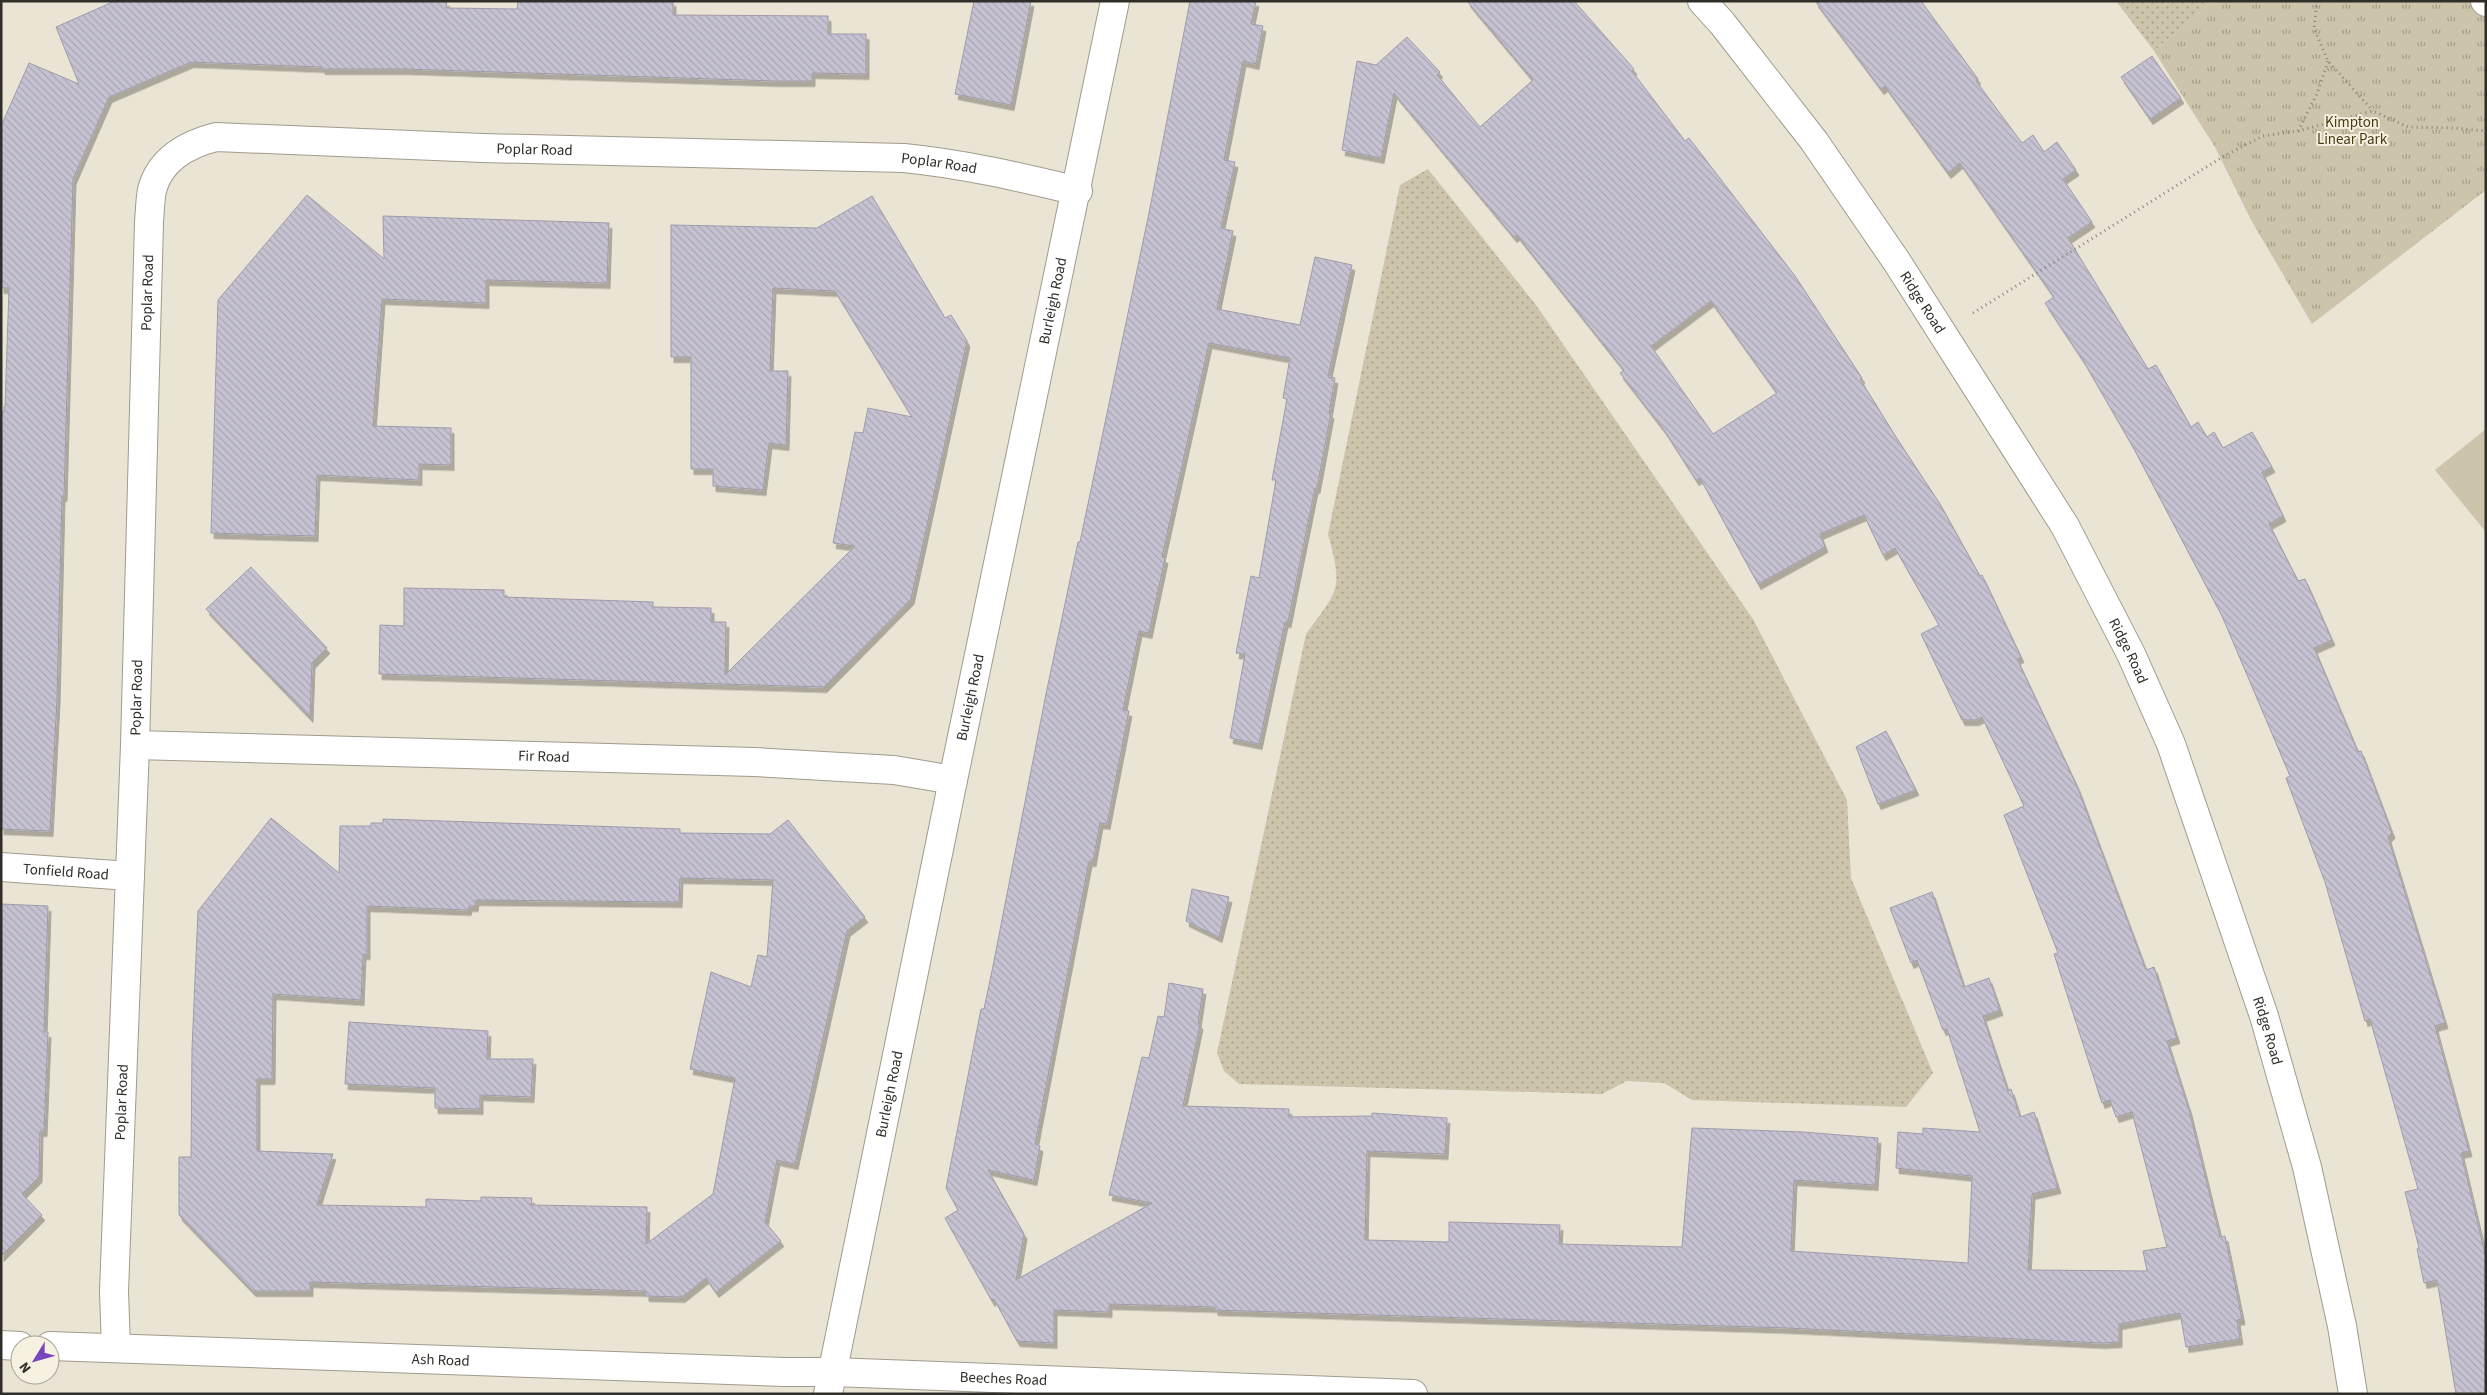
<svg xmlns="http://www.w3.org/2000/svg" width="2487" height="1395" font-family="'Source Sans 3',sans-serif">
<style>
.grass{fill:url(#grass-dots)}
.park{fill:url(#park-tufts)}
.pitch{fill:#ccc5ab}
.building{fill:url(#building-back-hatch);stroke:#9f9baa;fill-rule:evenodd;filter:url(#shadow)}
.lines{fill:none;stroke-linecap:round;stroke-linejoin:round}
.street-casing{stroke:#a09b8c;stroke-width:30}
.path{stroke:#8a877c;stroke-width:3;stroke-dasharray:1 4;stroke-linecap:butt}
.street{stroke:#fff;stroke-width:28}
.labels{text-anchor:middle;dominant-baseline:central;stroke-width:4;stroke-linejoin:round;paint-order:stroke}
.park-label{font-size:15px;fill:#473b11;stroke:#f6f1e1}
.street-label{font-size:15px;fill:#302e28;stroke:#f6f1e1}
</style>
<defs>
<pattern id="grass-dots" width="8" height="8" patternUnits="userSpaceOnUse" patternTransform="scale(1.25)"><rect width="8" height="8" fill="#ccc5ab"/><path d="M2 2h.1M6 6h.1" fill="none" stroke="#a6a08b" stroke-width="1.8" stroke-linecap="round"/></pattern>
<pattern id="park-tufts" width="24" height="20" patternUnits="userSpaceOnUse" patternTransform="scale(1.25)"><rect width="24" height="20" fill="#ccc5ab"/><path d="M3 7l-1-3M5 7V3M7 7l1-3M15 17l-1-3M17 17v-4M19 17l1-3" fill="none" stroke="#a6a08b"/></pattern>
<pattern id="building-back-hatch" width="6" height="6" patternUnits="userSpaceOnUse" patternTransform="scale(1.25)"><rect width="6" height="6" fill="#c6c2d2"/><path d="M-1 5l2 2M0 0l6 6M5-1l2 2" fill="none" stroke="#aaa7b4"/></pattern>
<filter id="shadow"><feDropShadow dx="3" dy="5.5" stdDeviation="0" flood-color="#0004"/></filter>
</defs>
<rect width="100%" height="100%" fill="#e9e4d4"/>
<g class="grass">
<path d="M2116,1h97l-59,50z"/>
<path d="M1428,169l108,136 217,314 94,181 4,78 82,195 -27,34 -214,-7 -28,-17 -37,-2 -25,13 -363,-10 -15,-13 -7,-18 89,-419c33,-45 37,-44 22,-100l72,-349z"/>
</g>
<path class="park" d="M2213,1h262l11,13v176l-174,134 -61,-104 -36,-73 -61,-96z"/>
<path class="pitch" d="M2486,429v103l-51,-62z"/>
<g class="building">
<path d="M115,1h332l-1,7 71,1 1,-8h155v14l155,1v18h38v40l-54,-1v8h-37l-370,-12h-83v-2l-131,-5 -82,35 -36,82 -9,317h-2l-5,203 -7,132 -49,-2v-417h3v-5h1l4,-119h-8v-162l28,-63 50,21 -23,-57z"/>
<path d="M974,1h57l-20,104 -56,-11z"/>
<path d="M1190,1h66l-5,23 12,2 -7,38 -13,-3 -19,99 11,2 -14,66 12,3 -16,78 83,16 15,-68 37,8 -24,112 7,1 -6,35h2l-14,75h-2l-27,134h-3l-26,122 -29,-6 15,-84 -9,-1 15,-77 8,2 17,-98h-4l15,-81 -4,-1 7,-40 -81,-15 -47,214 3,1 -16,75 -10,-2 -16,79 6,1 -22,113 -7,-1 -7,38h-4l-54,283 5,2 -6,34 -46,-10 36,64 -8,46 136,-77 -43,-8 33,-138 7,1 9,-42 6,1 5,-34 34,6 -5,34 2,1 -17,82 106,3v8l83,-1v-3l75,5 -2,36 -78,-3 -2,89 84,2v-20l111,3 -1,19 123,3 10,-119 111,4 75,6 -3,47 -81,-5 -3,71 177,12 4,-87 -76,-8 2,-36 25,2v-6l57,4 -33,-103 -4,1 -26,-70 -6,3 -21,-55 42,-16 32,95 25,-9 11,32 -17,6 25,75 3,-2 9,28 14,-5 24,76 -26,6 -4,76 119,1 -4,-20 24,-4 -35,-135 -16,5 -6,-17 -8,3 -48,-149 4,-1 -54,-138 20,-9 -42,-89 -6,3h-14l-41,-86 18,-9 -44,-77 -12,7 -19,-40 -44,19 5,13 -67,37 -58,-106 -4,2 -32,-50 -44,-57 4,-3 -107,-135 -3,2 -120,-144 -13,65 -39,-8 15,-89 19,4 31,-28 33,35 -3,3 43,52 53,-47 -66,-79h107l60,68 -2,2 53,70 4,-3 106,138 67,102 -2,1 36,58 44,67 40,72 2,-1 39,82 -4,2 60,127 69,184 8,-3 23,71 -10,3 22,69 31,127 5,-1 17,83 -5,1 3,19 -54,8 -6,-34 -61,11v18l-17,1 -315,-15 -572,-18v-3l-106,-3v8l-55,-2v33l-37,-2 -23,-42 -2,2 -47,-83 13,-8 -12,-22 35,-179h3l9,-43 53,-272 32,-152h2l69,-329zM1711,301l66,92 -64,41 -62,-88z"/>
<path d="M1815,1h106l57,78 -2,2 46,62 11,-8 11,17 13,-10 19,28 -13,9 29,43 -24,16 80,131 8,-4 35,62 7,-5 9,15 7,-5 9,16 29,-16 20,35 -10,5 21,44 -14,8 29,57 7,-2 27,61 -18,8 44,104 3,-1 31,82 -4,4 57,186 -10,3 34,125 -8,2 25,105v136h-30l-19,-114 -13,3 -7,-34 2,-1 -14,-56 13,-3 -48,-170 -5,2 -40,-139 -39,-104 4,-2 -68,-160 -89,-169 -49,-85 -39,-59 9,-6 -94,-134 -12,10 -63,-87 -4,3z"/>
<path d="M2152,56l29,42 -31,21 -29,-42z"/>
<path d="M307,195l77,64 -1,-43 226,7 -2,60 -121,-3v23l-104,-4 -9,127 78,2v37l-32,-1v16l-102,-5 -2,61 -104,-3 7,-233z"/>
<path d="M872,196l73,122 6,-3 16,26 -56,258 -87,88 -445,-13 1,-49 24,1v-38l100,2v7l149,5v5l58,1v14h15l-1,53 130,-129 -22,-3 22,-111 8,1 5,-25 44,9 -77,-126 -62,-3 -3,83h18l-2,74 -17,-2 -6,47 -50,-4v-17h-22v-112h-20v-132l146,3z"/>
<path d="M251,567l76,81 -15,15 -2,54 -104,-108z"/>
<path d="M1886,731l30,59 -38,14 -22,-57z"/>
<path d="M271,818l68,55 1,-47h31v-3h12v-4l297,10v4l90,1 18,-14 77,97 -18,14 -52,233 -18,-4 -12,62 16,19 -65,51 -10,-14 -24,19 -36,-1v-5l-336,-9v9h-57l-74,-76v-58h12l1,-108 6,-138zM680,878l93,2 -6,77 -9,-2 -7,32 -40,-15 -21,97 45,9 -22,116 -67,50 1,-37 -116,-2 1,-7 -51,-1v4l-55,-2v8l-109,-2 16,-51 -76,-3v-72h15l1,-85 88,6 2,-46h4v-48l101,4 1,-4h6l1,-6 203,2z"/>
<path d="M1192,889l37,8 -10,40 -33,-16z"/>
<path d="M1,904l47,2 -4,126h4l-4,99h-4l-1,46 -17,17 20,21 -41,41z"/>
<path d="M349,1022l139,9 -1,28h46l-2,38 -51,-2v14l-45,-1v-20l-90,-4z"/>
</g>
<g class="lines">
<defs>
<g id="street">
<path id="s1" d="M1702,1l20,22 92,118 83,121 168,264 66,128 40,90 93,272 43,151 35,159 11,68"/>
<path d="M2485,1l1,1"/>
<path id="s2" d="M135,745l619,17 140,8 59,10"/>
<path id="s3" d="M1,867l129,9"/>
<path d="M1,1345l19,1"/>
<path id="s4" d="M50,1346l734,26h49l580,22"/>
<path id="s5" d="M116,1348l-2,-57 21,-546 14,-523c1,-11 1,-22 3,-32 8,-31 36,-46 64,-53l267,11 421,10c60,6 116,19 174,33"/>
<path id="s6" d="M828,1394l125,-614 162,-779"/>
</g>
</defs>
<use href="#street" class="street-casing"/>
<g class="path">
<path d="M2317,1l-3,27 14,33 45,50"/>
<path d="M2298,131l19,-37 11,-33"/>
<path d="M1973,313l251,-157 39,-20 35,-5 75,-20 35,16 46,1 32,3"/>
</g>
<use href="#street" class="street"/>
</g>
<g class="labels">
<g class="park-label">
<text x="2352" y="122">Kimpton<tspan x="2352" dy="17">Linear Park</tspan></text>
</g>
<g class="street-label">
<text stroke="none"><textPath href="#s5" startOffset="1565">Poplar Road</textPath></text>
<text stroke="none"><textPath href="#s5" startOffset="1970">Poplar Road</textPath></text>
<text stroke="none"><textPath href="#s5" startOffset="1056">Poplar Road</textPath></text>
<text stroke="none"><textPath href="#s6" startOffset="1116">Burleigh Road</textPath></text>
<text stroke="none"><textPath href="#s1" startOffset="374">Ridge Road</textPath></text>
<text stroke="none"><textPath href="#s1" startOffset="779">Ridge Road</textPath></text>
<text stroke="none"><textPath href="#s6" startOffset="711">Burleigh Road</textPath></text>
<text stroke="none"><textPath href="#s5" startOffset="651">Poplar Road</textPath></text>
<text stroke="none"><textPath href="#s2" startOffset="409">Fir Road</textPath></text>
<text stroke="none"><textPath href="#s3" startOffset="65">Tonfield Road</textPath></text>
<text stroke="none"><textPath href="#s1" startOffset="1184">Ridge Road</textPath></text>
<text stroke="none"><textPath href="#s6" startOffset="306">Burleigh Road</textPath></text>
<text stroke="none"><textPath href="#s5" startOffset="246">Poplar Road</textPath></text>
<text stroke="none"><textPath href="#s4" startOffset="391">Ash Road</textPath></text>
<text stroke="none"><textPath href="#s4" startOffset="954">Beeches Road</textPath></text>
</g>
</g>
<rect width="2487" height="1395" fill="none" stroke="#302e28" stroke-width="5"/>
<g transform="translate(35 1360) rotate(233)"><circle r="24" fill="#f6f1e1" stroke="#a7a397"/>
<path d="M0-4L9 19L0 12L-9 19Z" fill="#7546be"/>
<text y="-8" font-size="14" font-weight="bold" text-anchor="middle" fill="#302e28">N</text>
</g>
</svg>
